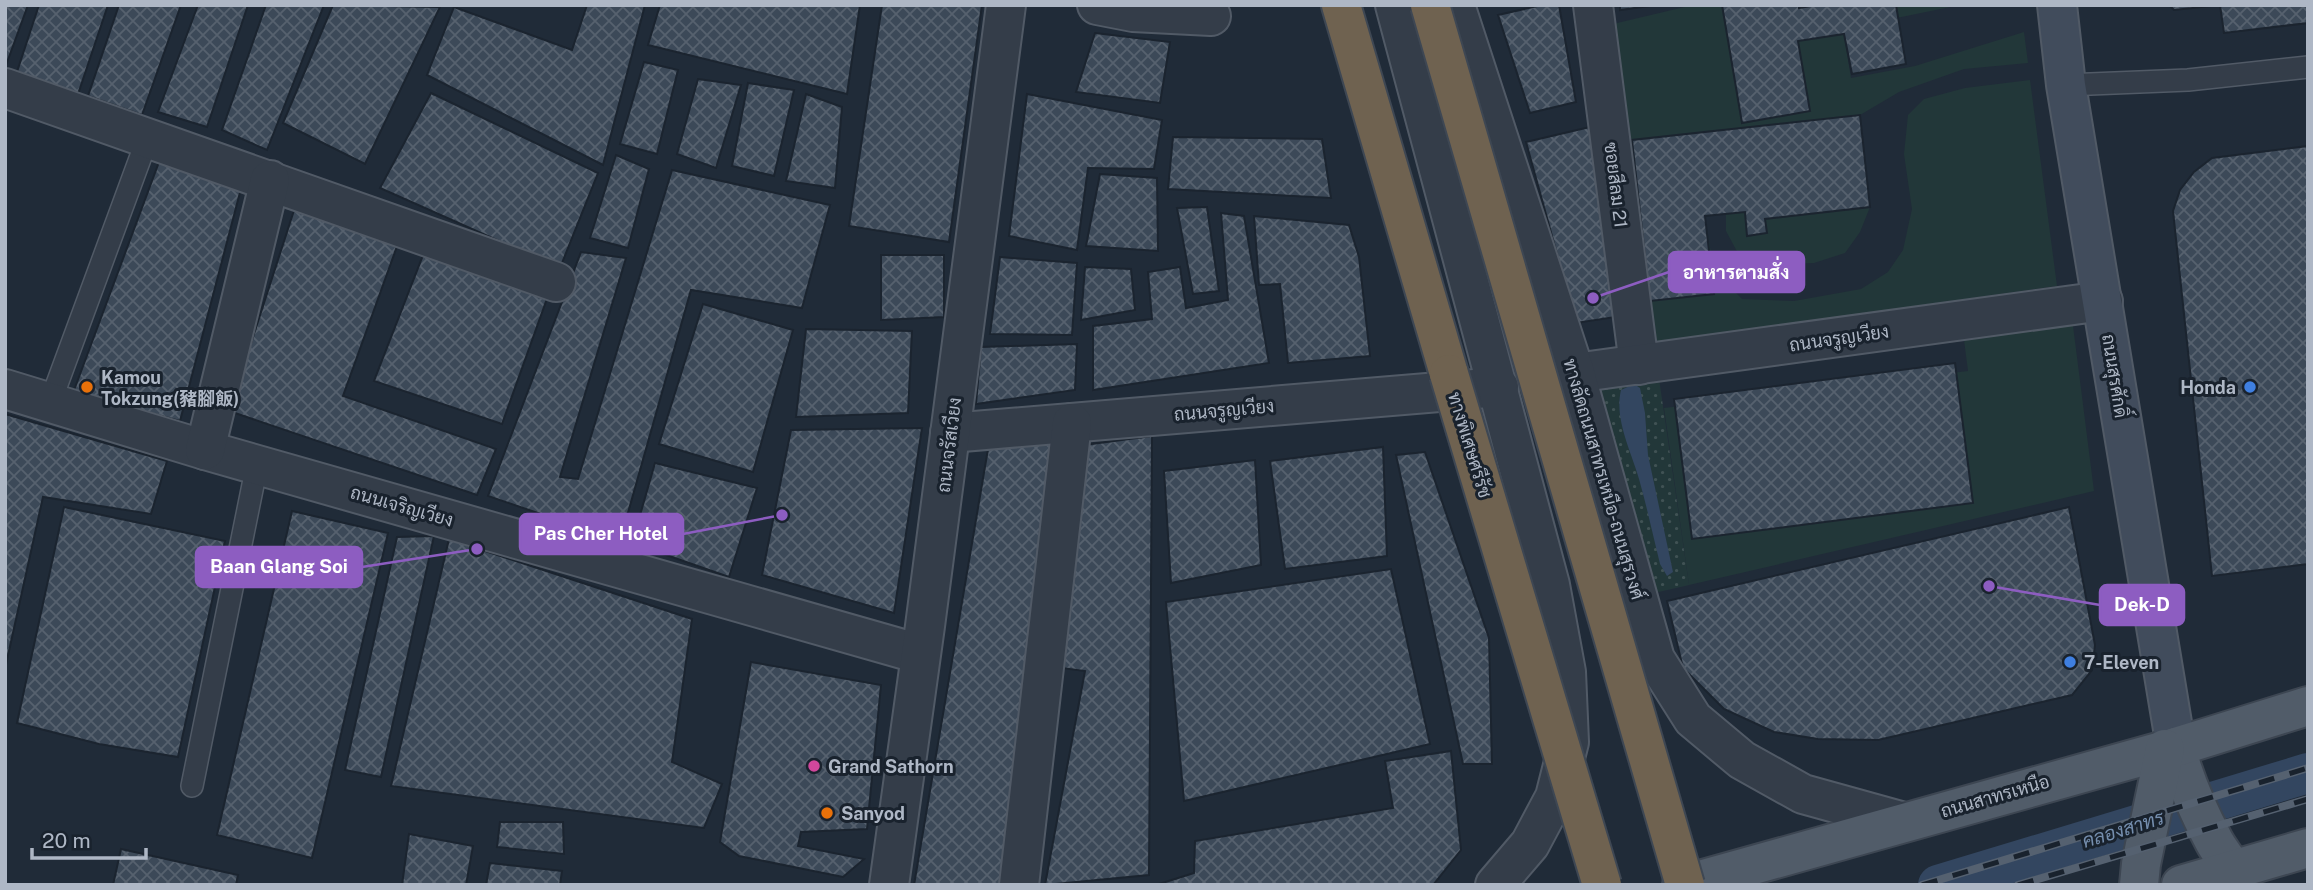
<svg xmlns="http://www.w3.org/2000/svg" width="2313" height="890" font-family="'Public Sans','Noto Sans SC',Sarabun,sans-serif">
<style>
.green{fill:#223739}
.park{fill:url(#park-dots)}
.water{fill:#334660}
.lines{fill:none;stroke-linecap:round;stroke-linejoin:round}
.canal{stroke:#334660;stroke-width:40}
.building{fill:url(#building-cross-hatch);stroke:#1b242f;stroke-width:2}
.service-casing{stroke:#515a66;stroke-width:24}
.minor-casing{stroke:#515a66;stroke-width:42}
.tertiary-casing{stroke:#515a66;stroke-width:42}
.secondary-casing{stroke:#515a66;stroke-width:42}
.primary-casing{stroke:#3d4652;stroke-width:42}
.motorway-casing{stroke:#3e4753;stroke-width:42}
.service{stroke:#343d49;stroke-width:21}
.minor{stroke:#343d49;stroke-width:38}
.tertiary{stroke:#343d49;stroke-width:38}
.secondary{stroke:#414c5c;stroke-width:38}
.primary{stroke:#515c69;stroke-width:38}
.motorway{stroke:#6f6250;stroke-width:38}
.rail-casing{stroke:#556170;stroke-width:8}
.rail{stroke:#19222d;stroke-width:5;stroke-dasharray:16;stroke-linecap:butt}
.motorway-bridge-casing{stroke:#3e4753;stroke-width:42;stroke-linecap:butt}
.motorway-bridge{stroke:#6f6250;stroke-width:38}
.food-dot{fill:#e8710a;stroke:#19222d;stroke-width:2.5}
.shop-dot{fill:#3f7fe0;stroke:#19222d;stroke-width:2.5}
.hotel-dot{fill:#d1479c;stroke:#19222d;stroke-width:2.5}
.labels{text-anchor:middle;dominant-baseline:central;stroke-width:6;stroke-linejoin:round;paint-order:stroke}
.street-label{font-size:18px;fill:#aeb7c5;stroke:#19222d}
.poi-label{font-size:18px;font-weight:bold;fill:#aeb7c5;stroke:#19222d;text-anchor:start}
.water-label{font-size:19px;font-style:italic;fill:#758eae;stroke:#19222d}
.leader{fill:none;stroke:#8d5dc1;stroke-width:2.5}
.callout-dot{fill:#8d5dc1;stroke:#19222d;stroke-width:2.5}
.callout{fill:#8d5dc1;stroke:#8d5dc1;stroke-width:2.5}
.callout-label{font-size:19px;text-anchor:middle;font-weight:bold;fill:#fff}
</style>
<defs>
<pattern id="park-dots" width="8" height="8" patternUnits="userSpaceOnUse" patternTransform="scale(1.75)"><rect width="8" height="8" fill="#223739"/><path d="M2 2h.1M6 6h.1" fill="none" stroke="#405254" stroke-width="1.8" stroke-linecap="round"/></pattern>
<pattern id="building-cross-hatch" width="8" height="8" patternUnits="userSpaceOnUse" patternTransform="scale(1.75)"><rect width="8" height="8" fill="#3c4958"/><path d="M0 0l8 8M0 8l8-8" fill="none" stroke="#56616e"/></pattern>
</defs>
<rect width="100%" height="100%" fill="#202b38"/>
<g class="green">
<path d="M1693,5h267l-117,24 8,49 64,-12 109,-34 4,31 -64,6 -65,23 -39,23 -169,18 23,138 28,28 52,2 67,-12 27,-17 15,-22 9,-41 -8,-55 4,-39 16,-16 41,-11 65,-8 27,206 -407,58 -37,-320z"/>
<path d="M1870,207l-10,25 -15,21 -31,10 -45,2 -29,-8 -14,-26v-17l19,-2 3,24 19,-3 -2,-14z"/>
<path d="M2072,318l22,173 -405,94 -25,-177 304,-37 -5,-39z"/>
</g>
<path class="park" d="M1658,372l31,213 -35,8 -58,-209z"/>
<path class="water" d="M1634,384l6,4 5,25 3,42 25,117 -6,4 -7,-12c-7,-28 -13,-57 -21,-85 -8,-28 -25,-60 -18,-89z"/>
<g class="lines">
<path class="canal" d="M1938,885l370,-112"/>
</g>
<g class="building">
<path d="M5,5h23l-23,63z"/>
<path d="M39,5h69l-34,101 -61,-22z"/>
<path d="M119,5h62l-39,110 -54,-19z"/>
<path d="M198,5h50l-41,122 -49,-15z"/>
<path d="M266,5h58l-57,145 -45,-20z"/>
<path d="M333,5l107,2 -75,157 -82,-41z"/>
<path d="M587,5h58l-42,160 -176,-90 27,-68 118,43z"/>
<path d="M660,5h200l-13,89 -199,-49z"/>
<path d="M882,5h100l-33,237 -100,-16z"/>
<path d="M1542,5h17l17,97 -46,11 -32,-98z"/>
<path d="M1620,5h37l-37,5z"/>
<path d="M1722,5h77v3l17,-3h80l10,59 -54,10 -8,-40 -46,7 12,70 -68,12z"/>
<path d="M2169,5h139v18l-84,10 -4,-28 -46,5z"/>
<path d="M1095,33l75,9 -10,61 -84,-11z"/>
<path d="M644,62l34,8 -21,84 -37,-10z"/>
<path d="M698,79l43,6 -25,83 -39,-14z"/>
<path d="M748,83l46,7 -20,86 -42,-10z"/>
<path d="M431,93l167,80 -38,95 -180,-80z"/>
<path d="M806,94l36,13 -7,81 -49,-7z"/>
<path d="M1027,94l135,26 -8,49 -66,-1 -11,82 -68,-14z"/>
<path d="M1860,115l10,92 -105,12 2,14 -20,3 -2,-24 -40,4 9,78 -64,7 -18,-161z"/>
<path d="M1590,127l32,189 -46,7 -50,-181z"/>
<path d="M1173,137l149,2 9,59 -163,-9z"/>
<path d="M2308,146v418l-96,12 -39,-365 7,-21 14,-18 18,-14z"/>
<path d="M162,154l81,27 -63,240 -107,-28z"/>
<path d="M616,155l33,14 -21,79 -38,-10z"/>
<path d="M672,170l158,35 -28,103 -111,-18 -71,251 -132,-45 93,-244 45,6 -66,219 18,2z"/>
<path d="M1100,174l57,4 1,73 -72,-5z"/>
<path d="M298,198l102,40 -57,158 153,53 -19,46 -248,-84z"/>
<path d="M1207,207l12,84 -26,3 -16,-86z"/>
<path d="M1221,213l23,3 25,147 -176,27v-64l59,-7 -4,-47 32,-5 6,41 42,-8z"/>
<path d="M1254,216l95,9 10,32 11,99 -82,7 -8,-79 -21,1z"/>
<path d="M427,245l122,48 -47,131 -128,-43z"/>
<path d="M881,255h63v62l-63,3z"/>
<path d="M1000,257l77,6 -5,72 -82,-1z"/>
<path d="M1085,267l46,2 4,41 -54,10z"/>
<path d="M703,304l90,26 -40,142 -94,-28z"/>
<path d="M806,329l106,2 -4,82 -112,4z"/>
<path d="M1077,344l-2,46 -99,14 5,-57z"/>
<path d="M1955,363l18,140 -281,36 -18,-140z"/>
<path d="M5,414l162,47 -16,53 -108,-17 -38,172z"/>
<path d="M922,428l-28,185 -132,-38 29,-145z"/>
<path d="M1152,436l-3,439 -104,10 40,-214 -31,-4 30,-222z"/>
<path d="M1059,437l-57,448h-88l74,-436z"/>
<path d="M1383,447l4,109 -102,13 -15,-108z"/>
<path d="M1425,452l64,186 3,126h-29l-67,-309z"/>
<path d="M1255,460l6,105 -90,18 -7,-112z"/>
<path d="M655,463l102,25 -28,89 -97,-34z"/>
<path d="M64,507l161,34 -47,216 -79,-13 -82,-21z"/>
<path d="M2069,507l26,138 -3,25 -20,25 -194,45 -60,-1 -44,-7 -50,-23 -41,-41 -16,-67z"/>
<path d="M292,511l96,22 -76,325 -95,-23z"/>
<path d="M434,536l-53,241 -36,-7 52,-233z"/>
<path d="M449,539l243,80 -20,143 50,22 -18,44 -313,-42z"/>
<path d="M1391,569l39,175 -246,57 -18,-199z"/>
<path d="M751,662l130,23 -14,144 -66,3 -3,14 66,13 -21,18 -104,-21 -19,-14z"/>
<path d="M1451,751l10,99 -28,35h-277l38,-12 1,-32 198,-33 -8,-47z"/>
<path d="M500,822h63l1,32 -67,-7z"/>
<path d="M409,834l64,12 -7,39h-64z"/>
<path d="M121,849l117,26 -2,10h-123z"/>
<path d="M490,863l72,8 -2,14h-74z"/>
</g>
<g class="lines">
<defs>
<g id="service">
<path d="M2066,85l122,-5 120,-13"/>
<path d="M50,403l98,-266"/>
<path d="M192,786l65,-321"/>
</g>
<g id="minor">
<path d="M1097,5l36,7 78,4"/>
<path d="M1593,5l46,360"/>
<path d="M5,88l551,194"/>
<path d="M1575,373l528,-72"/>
<path d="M5,389l200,61 715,204"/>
<path d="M950,433l549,-46"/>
<path d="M205,450l65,-270"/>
<path d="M1019,885l53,-462"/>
</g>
<g id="tertiary">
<path d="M1395,5l155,580 16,87 3,70 -14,55 -25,47 -35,41"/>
<path d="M1455,5l120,368 80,286 38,60 49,41 61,34 101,28"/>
<path d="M889,885l36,-259 81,-621"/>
</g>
<path id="secondary" d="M2057,5l9,80 110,662"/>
<g id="primary">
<path d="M2176,747c8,32 22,64 38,94 9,17 20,23 21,44"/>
<path d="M1682,885l494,-138 132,-41"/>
<path d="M2139,885l2,-21 24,-115"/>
<path d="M2181,885l127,-37"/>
</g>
<path id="motorway" d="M1341,5l108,369"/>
</defs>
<use href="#service" class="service-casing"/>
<use href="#minor" class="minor-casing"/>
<use href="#tertiary" class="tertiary-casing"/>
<use href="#secondary" class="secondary-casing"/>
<use href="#primary" class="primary-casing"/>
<use href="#motorway" class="motorway-casing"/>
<use href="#service" class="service"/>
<use href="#minor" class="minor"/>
<use href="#tertiary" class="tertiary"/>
<use href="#secondary" class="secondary"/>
<use href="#primary" class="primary"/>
<use href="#motorway" class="motorway"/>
<defs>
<g id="rail">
<path d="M1922,885l386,-117"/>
<path d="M2018,885l290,-86"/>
</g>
</defs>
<use href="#rail" class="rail-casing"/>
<use href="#rail" class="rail"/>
<defs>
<g id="motorway-bridge">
<path d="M1430,5l255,880"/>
<path d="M1449,374l153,511"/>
</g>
</defs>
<use href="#motorway-bridge" class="motorway-bridge-casing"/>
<use href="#motorway-bridge" class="motorway-bridge"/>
</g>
<g class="food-dot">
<circle cx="87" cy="387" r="7"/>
<circle cx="827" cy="813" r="7"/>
</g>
<g class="shop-dot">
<circle cx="2250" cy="387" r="7"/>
<circle cx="2070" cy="662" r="7"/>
</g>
<circle class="hotel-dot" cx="814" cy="766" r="7"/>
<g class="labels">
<g class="street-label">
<text transform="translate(1616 185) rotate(83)">ซอยสีลม 21</text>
<text transform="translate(1839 338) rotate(-8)">ถนนจรูญเวียง</text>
<text transform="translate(2115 376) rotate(81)">ถนนสุรศักดิ์</text>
<text transform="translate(1224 410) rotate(-5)">ถนนจรูญเวียง</text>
<text transform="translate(949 445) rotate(-83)">ถนนจรัสเวียง</text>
<text transform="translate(1470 445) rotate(73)">ทางพิเศษศรีรัช</text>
<text transform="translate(1604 479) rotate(74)">ทางลัดถนนสาทรเหนือ-ถนนสุรวงศ์</text>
<text transform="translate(402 506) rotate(16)">ถนนเจริญเวียง</text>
<text transform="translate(1995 796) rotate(-16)">ถนนสาทรเหนือ</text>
</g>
<g class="poi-label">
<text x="101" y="377">Kamou<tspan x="101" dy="21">Tokzung(豬腳飯)</tspan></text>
<text x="2236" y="387" text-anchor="end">Honda</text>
<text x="2084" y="662">7-Eleven</text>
<text x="828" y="766">Grand Sathorn</text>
<text x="841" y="813">Sanyod</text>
</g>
<g class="water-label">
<text transform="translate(2123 829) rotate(-17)">คลองสาทร</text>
</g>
</g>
<path class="leader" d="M1593 298L1669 272M782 515L683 534M477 549L362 567M1989 586L2100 605"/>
<g class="callout-dot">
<circle cx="1593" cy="298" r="7"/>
<circle cx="782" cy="515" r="7"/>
<circle cx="477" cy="549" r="7"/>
<circle cx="1989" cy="586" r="7"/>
</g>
<g class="callout">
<rect x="1669" y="252" width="135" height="40" rx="7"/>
<rect x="520" y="514" width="163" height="40" rx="7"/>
<rect x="196" y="547" width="166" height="40" rx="7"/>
<rect x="2100" y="585" width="84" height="40" rx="7"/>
</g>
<g class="callout-label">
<text x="1736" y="279">อาหารตามสั่ง</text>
<text x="601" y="540">Pas Cher Hotel</text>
<text x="279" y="573">Baan Glang Soi</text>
<text x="2142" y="611">Dek-D</text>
</g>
<rect width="2313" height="890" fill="none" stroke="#aeb7c5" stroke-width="14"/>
<path d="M32 848v10h114v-10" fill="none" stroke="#aeb7c5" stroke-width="3.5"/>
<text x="42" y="848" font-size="21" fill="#aeb7c5" stroke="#19222d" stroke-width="5" paint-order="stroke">20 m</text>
</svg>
